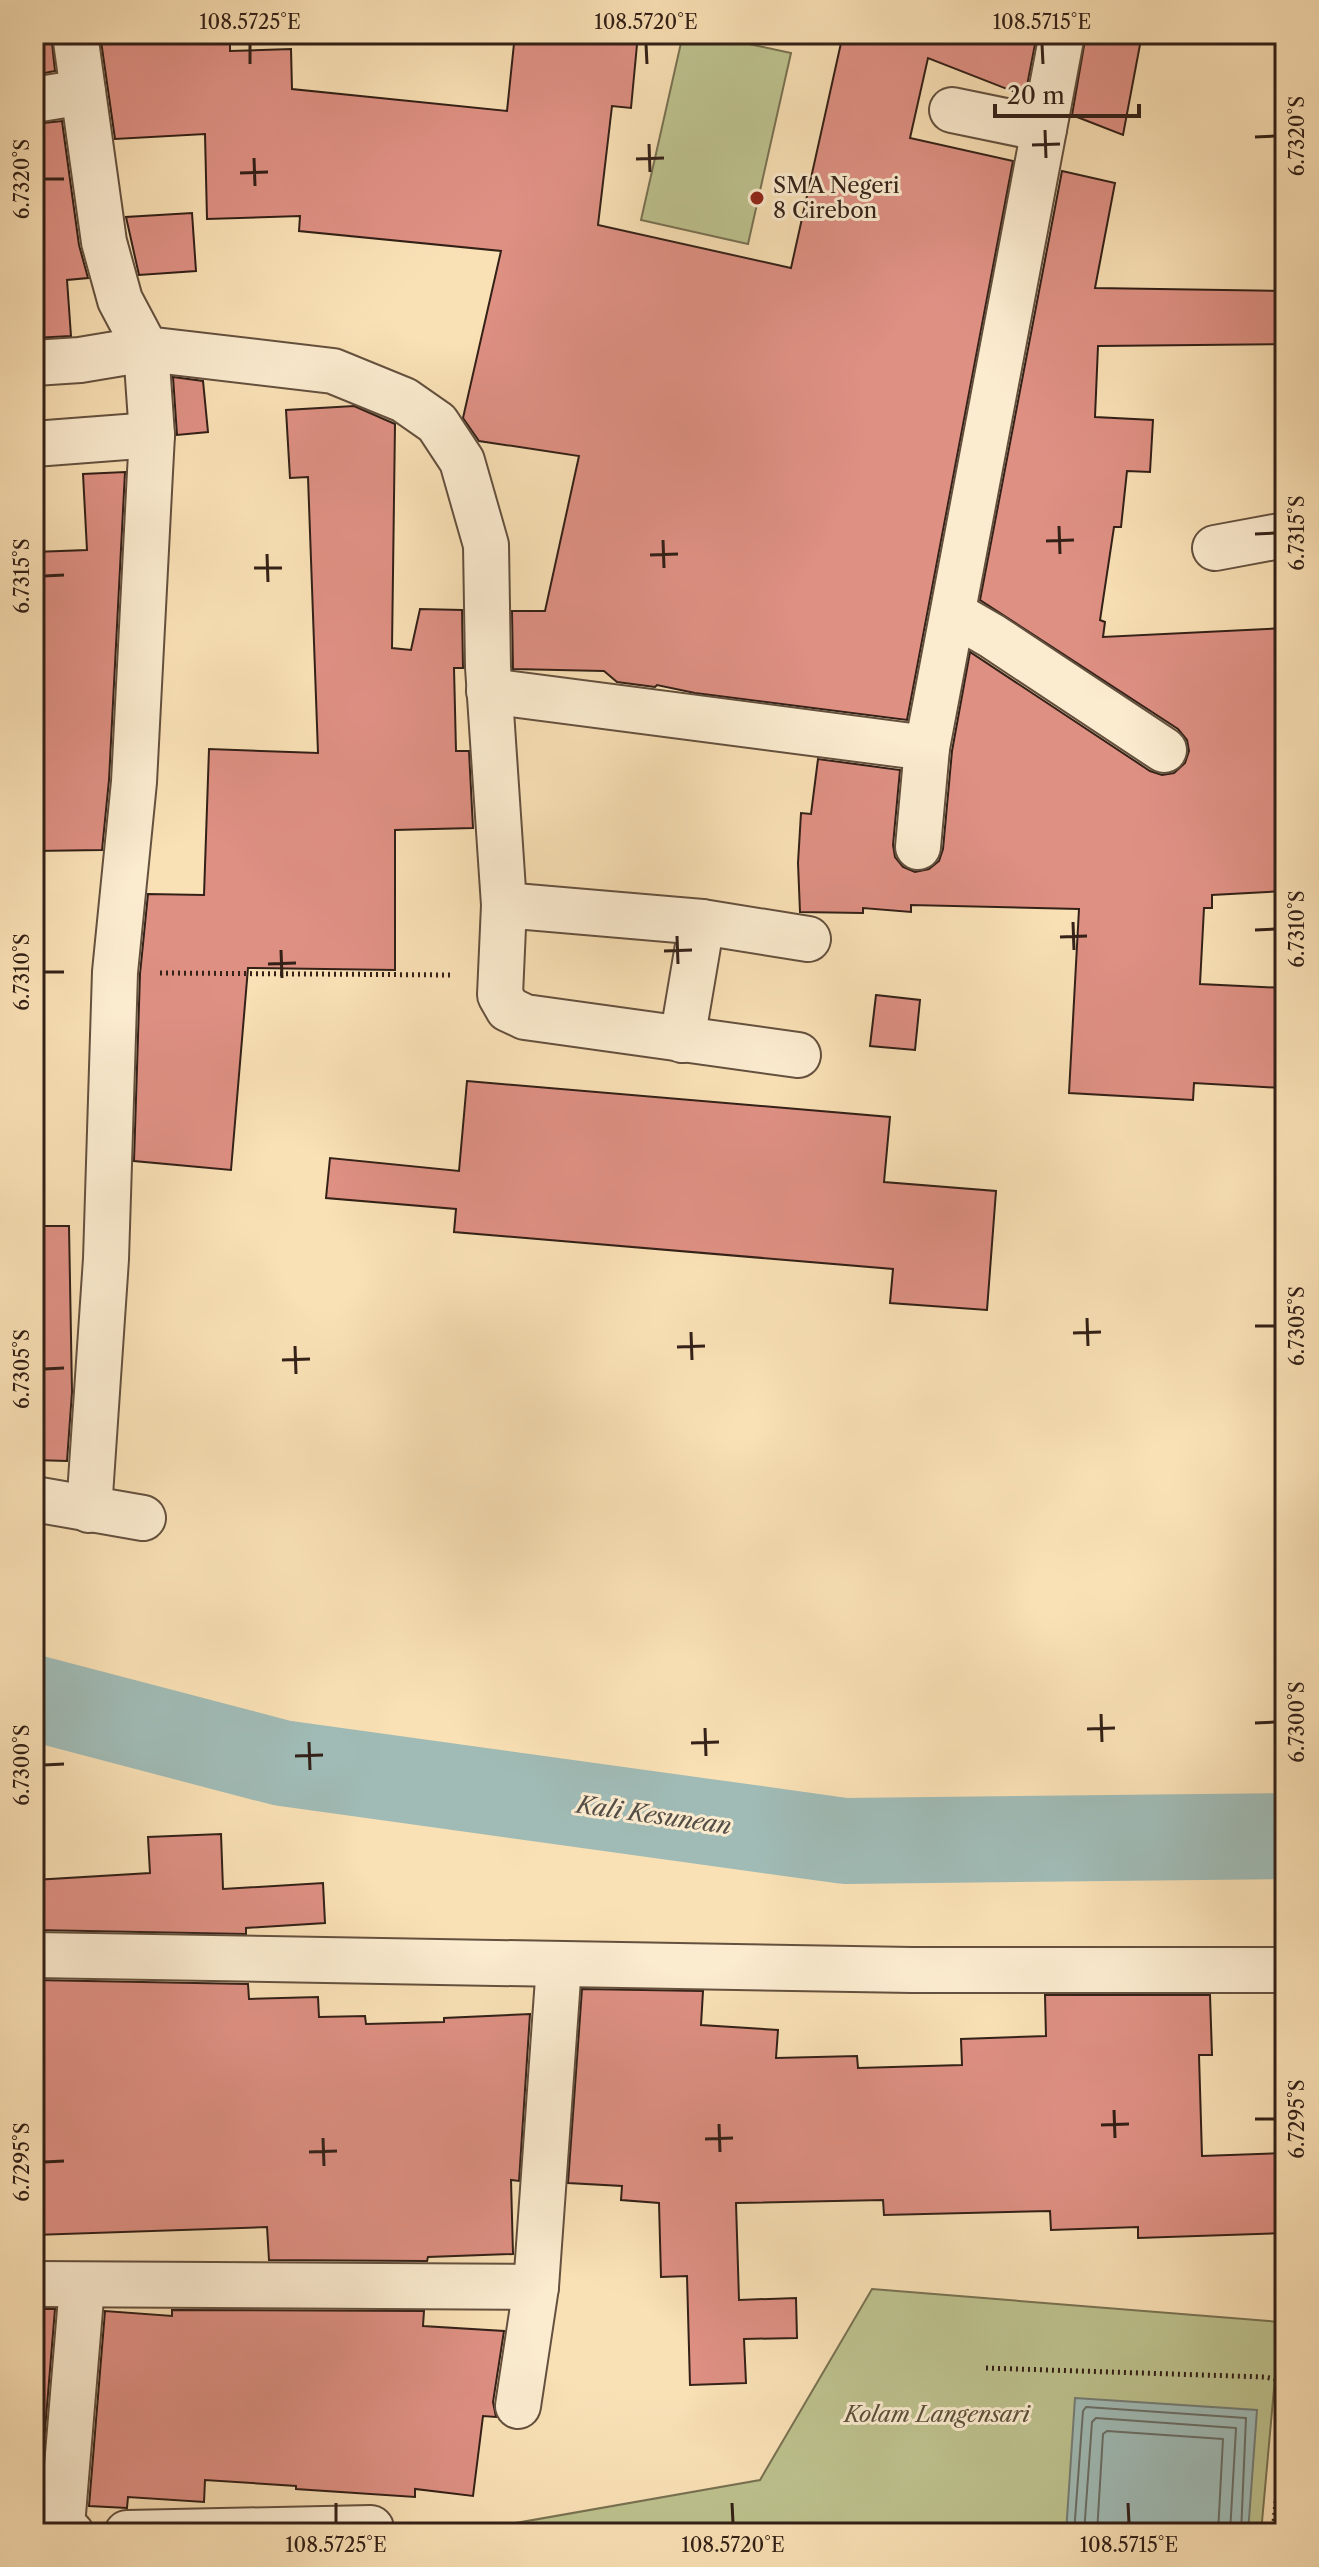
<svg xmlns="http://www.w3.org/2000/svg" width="1319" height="2567" font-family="'Libre Caslon Text',serif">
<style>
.green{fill:#bdc28e;stroke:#787152;stroke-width:2}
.water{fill:#a0bbb6;stroke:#747d76;stroke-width:2}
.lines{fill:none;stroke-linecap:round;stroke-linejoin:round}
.shore{stroke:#6a6e66;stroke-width:2}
.river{stroke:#a0bbb6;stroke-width:86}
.building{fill:#de9083;stroke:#332017;stroke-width:2}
.minor-casing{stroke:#64503e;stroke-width:48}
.path{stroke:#332017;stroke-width:5;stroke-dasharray:2 4;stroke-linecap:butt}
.minor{stroke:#fbebcf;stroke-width:44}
.ticks{fill:none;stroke:#332017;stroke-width:3}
.poi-dot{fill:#8f2418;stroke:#fbebcf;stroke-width:3}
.labels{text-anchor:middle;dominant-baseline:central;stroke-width:6;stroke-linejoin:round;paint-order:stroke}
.poi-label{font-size:22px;fill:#332017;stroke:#fbebcf;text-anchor:start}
.park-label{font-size:22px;font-style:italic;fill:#5c513b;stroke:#fbebcf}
.water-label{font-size:24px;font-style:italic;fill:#544e47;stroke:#fbebcf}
.neatline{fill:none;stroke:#332017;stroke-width:3}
.ticks-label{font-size:20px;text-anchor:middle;fill:#332017}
</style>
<rect width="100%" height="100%" fill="#f9e0b5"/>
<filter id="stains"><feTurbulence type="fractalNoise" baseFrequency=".0025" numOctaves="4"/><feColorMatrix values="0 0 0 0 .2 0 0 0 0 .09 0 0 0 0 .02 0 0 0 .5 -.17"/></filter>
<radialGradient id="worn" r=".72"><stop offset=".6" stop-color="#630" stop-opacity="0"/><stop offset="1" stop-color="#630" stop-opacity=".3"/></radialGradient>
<g class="green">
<path d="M683,34h19l89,19 -43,191 -107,-24z"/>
<path d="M872,2289l408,33 -19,211h-802l301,-53z"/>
</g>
<path class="water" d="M1075,2398l182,12 -9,123h-182z"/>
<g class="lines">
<g class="shore">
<path d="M1074,2533l9,-122 3,-4 160,11 -5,115"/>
<path d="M1084,2533l8,-111 4,-4 140,10 -6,105"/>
<path d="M1097,2533l6,-99 4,-3 116,8 -5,94"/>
</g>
<path class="river" d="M34,1698l248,65 563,78 440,-5"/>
</g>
<g class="building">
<path d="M34,34h17l4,37 -21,4z"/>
<path d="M100,34h130v17l61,-2 1,40 215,22 8,-77h123l-7,74 -19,-2 -14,119 193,43 52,-234h194l-12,62 -97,-38 -18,80 103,23 -106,559 -212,-27 -38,-8 -2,2 -38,-5 -13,-11 -91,-2 -1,-58h33l34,-155 -100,-15 -16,-23 38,-167 -202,-20 1,-15 -93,3 -2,-85 -90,5z"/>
<path d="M1086,34h56l-19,101 -51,-20z"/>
<path d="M62,121l17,124 9,33 -21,2 4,56 -37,2v-214z"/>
<path d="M1062,171l53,12 -20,105 190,3v53l-187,2 -3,71 58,3 -3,52 -23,-1 -6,56h-7l-14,93 5,2 -2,15 182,-9v263l-73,4v13h-8l-4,76 85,4 -4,100 -87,-5 -1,17 -124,-7 10,-184 -168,-4v7l-48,-4v5l-63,-1 -2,-49 3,-50 10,1 7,-55 82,11 -7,75 2,12 8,10 12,5 14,-3 10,-8 4,-12 9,-98 18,-99 180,119 12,4 12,-2 11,-10 4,-12 -2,-11 -9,-11 -198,-129z"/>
<path d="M192,213l4,58 -57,4 -13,-58z"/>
<path d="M173,377l30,4 5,51 -31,3z"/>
<path d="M354,406l41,18 -3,224 19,2 9,-41 42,1 1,58h-9l2,83h13l4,77 -78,2v140l-147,-2 -17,202 -97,-9 6,-187 8,-80 56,1 5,-146 109,4 -10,-276 -18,1 -4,-68z"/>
<path d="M125,472l-16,308 -7,70 -68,1v-299l53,-2 -4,-76z"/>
<path d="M876,995l44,5 -5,50 -45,-4z"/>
<path d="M467,1081l423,36 -6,65 112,9 -9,119 -97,-7 3,-34 -439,-37 2,-23 -130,-11 4,-40 129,13z"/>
<path d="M34,1226h35l3,166 -5,69 -33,-1z"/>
<path d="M221,1834l2,55 100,-6 2,40 -79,5v6l-212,-4v-50l116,-7 -2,-36z"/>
<path d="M34,1980l214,4 1,15 69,-2 1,20 46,-1 1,8 78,-2v-4l86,-4 -11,167 -8,-1 2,74 -85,3 -1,4 -158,-1 -2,-33 -233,8z"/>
<path d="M582,1989l121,2 -2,34 77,5 -2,28 81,-2 1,12 104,-3 -1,-26 85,-3 -1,-41h165l2,60h-13l3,101 83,-3v80l-147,5v-11l-87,3 -1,-19 -166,4 -1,-15 -147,3 3,97 57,-2 1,40 -53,1 2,44 -56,2 -3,-109 -26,1 -2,-74 -38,-3 1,-14 -54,-3z"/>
<path d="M34,2309h21l-16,194 -5,-1z"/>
<path d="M172,2310l252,1 -1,15 81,5 -11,71 3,15 -13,-1 -10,80 -58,-7v8l-119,-8v-3l-91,-6 -1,22 -76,-5 -1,11 -38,-2 16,-195 67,5z"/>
</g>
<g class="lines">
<defs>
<g id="minor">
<path d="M75,34l29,208 16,58 26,49 187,22 71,29 33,23 25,38 24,84 2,122 16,238 -4,90 8,14 17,8 273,38"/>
<path d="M34,100l49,-8"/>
<path d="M952,110l92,19"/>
<path d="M34,363l46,-3 66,-11 6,86 -2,37 -16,310 -19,190 -9,287 -17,251"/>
<path d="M34,444l118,-9"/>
<path d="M1215,548l70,-13"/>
<path d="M954,614l38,22 172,114"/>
<path d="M489,691l438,57"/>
<path d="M918,847l9,-99 135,-714"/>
<path d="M504,905l198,17 106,17"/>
<path d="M682,1040l20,-118"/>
<path d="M34,1499l109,19"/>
<path d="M34,1955l878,15h373"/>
<path d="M34,2284l502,3"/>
<path d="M518,2406l18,-119 23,-322"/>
<path d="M71,2533l-5,-1 -4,-6 20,-240"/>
<path d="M127,2533l244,-5"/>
</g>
</defs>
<use href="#minor" class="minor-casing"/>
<g class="path">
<path d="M160,973l294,2"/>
<path d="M986,2368l279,9 14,3 6,14"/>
<path d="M1273,2533l12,-124"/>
</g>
<use href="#minor" class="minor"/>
</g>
<path class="ticks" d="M250,44v20M646,44l1,20M1042,44l1,20M1045,130l1,28M1255,137l20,-1M649,144l1,28M1032,145l28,-1M254,158l1,28M636,159l28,-1M240,173l28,-1M44,179h20M1059,526l1,28M1255,534l20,-1M663,540l1,28M1046,541l28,-1M267,554l1,28M650,555l28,-1M254,568h28M44,576l20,-1M1073,922l1,28M1255,930l20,-1M677,936l1,28M1060,937l27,-1M281,950l1,28M664,951l28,-1M268,964l28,-1M44,972h20M1087,1318l1,28M1255,1326h20M691,1332l1,28M1073,1333l28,-1M295,1346l1,28M677,1347l28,-1M282,1360l28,-1M44,1369l20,-1M1101,1714l1,28M1255,1723l20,-1M705,1728l1,28M1087,1729l28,-1M309,1742l1,28M691,1743l28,-1M295,1756l28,-1M44,1765l20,-1M1114,2110l1,28M1255,2119h20M719,2124l1,28M1101,2125l28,-1M323,2138l1,28M705,2139l28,-1M309,2152l28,-1M44,2162l20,-1M336,2503v20M732,2503l1,20M1128,2503l1,20"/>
<circle class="poi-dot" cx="757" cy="198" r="8"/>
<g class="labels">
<g class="poi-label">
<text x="773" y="185">SMA Negeri<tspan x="773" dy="25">8 Cirebon</tspan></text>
</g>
<g class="park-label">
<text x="937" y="2414">Kolam Langensari</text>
</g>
<g class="water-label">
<text transform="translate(654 1815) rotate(8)">Kali Kesunean</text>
</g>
</g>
<rect width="1319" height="2567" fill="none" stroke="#f9e0b5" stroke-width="88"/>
<path d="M995 104v12h144v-12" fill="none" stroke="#332017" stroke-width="4"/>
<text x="1007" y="104" font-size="24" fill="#332017" stroke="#fbebcf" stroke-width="6" paint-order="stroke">20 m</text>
<rect x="44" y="44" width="1231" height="2479" class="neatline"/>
<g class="ticks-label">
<text x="250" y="29">108.5725°E</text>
<text x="646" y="29">108.5720°E</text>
<text x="1042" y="29">108.5715°E</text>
<text transform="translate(1297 136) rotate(-90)" y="7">6.7320°S</text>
<text transform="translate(22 179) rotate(-90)" y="7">6.7320°S</text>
<text transform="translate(1297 533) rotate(-90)" y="7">6.7315°S</text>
<text transform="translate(22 576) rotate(-90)" y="7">6.7315°S</text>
<text transform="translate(1297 929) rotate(-90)" y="7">6.7310°S</text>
<text transform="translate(22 972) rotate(-90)" y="7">6.7310°S</text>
<text transform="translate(1297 1326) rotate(-90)" y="7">6.7305°S</text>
<text transform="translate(22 1369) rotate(-90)" y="7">6.7305°S</text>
<text transform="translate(1297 1722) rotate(-90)" y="7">6.7300°S</text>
<text transform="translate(22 1765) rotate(-90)" y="7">6.7300°S</text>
<text transform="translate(1297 2119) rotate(-90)" y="7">6.7295°S</text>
<text transform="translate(22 2162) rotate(-90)" y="7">6.7295°S</text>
<text x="336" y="2552">108.5725°E</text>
<text x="733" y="2552">108.5720°E</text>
<text x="1129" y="2552">108.5715°E</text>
</g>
<rect width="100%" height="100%" filter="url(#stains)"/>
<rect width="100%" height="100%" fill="url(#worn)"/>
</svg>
